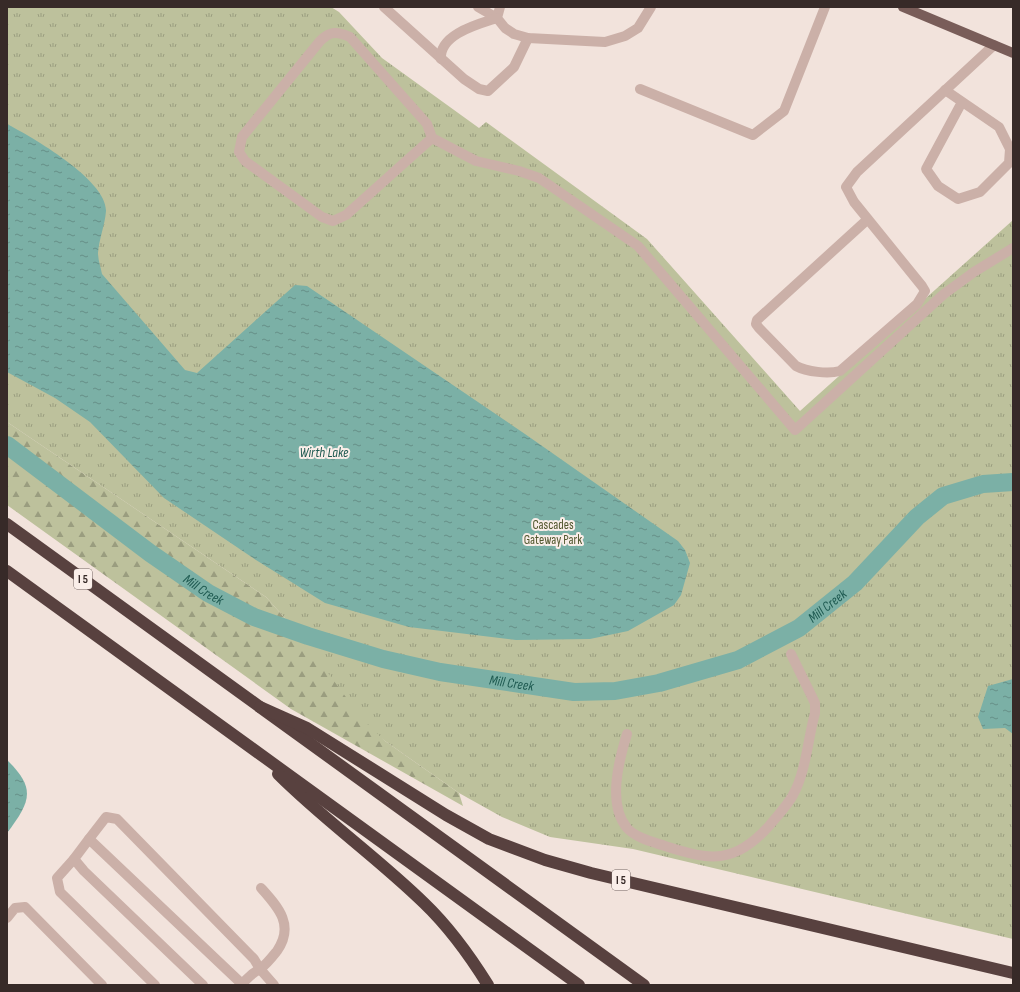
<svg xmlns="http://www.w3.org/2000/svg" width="1020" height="992" font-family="'Sofia Sans Condensed',sans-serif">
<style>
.forest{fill:url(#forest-firs)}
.park{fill:url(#park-tufts)}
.water{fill:url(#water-ripples)}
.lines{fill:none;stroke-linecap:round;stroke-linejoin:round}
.river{stroke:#7bb0a6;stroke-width:18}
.minor{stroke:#cbb0a8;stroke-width:10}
.major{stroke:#795d59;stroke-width:10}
.highway{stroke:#58413f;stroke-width:12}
.labels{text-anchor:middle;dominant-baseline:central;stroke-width:4;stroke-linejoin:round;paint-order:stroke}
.shield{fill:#faeee9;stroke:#726562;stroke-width:1}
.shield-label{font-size:12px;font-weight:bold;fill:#372a28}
.park-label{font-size:13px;fill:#50562c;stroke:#faeee9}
.water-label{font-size:14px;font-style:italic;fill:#1d5950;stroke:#faeee9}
</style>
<defs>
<pattern id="forest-firs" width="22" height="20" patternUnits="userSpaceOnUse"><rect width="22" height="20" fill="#bdc19c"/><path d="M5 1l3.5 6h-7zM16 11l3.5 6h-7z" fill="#9a9d7f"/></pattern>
<pattern id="park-tufts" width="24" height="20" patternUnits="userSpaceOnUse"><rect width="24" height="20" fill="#bdc19c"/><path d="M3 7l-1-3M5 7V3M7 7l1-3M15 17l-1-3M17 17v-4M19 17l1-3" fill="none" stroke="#9a9d7f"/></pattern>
<pattern id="water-ripples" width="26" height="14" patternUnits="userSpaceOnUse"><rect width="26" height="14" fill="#7bb0a6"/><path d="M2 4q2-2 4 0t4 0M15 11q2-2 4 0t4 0" fill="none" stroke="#668f87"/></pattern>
</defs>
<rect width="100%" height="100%" fill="#f2e3dc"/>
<path class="forest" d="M7,422l259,175 33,37 86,107 74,52 4,13 -172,-97 -284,-204z"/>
<path class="park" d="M7,7h324l8,5 43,46 97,70 7,-6 161,117 153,172 213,-191v719l-380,-90 -83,-12 -48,-20 -43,-24 -74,-52 -22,-21 -64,-86 -33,-37 -259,-175z"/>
<g class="water">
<path d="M7,124c25,13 100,56 99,87 -1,14 -7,28 -8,42 0,7 3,15 4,21l83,96 12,3 98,-88 12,1 218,148 153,107 7,9 5,13 -9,32 -7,10 -46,26 -38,8 -74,1 -107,-13 -84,-24 -69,-43 -92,-62 -74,-76 -35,-24 -48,-26z"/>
<path d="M1013,679v55l-8,-6 -22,1 -5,-12 10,-31z"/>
<path d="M7,760c30,29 23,42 0,73z"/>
</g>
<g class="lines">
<path class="river" id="s1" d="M7,445l143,108 58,40 46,24 54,19 75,23 57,13 134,20 41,-1 44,-8 79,-23 61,-32 56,-45 62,-66 26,-21 40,-12 30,-2"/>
<g class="minor">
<path d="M384,7l80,72 15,10 9,2 26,-24 14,-29"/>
<path d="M478,7l19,11"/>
<path d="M500,7l-3,11 8,10 9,6 14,4 77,4 20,-6 13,-8 13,-21"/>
<path d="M441,59c-2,-25 38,-35 56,-41"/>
<path d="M640,89l113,46 31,-24 41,-104"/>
<path d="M945,90l54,37 11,22 -1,14 -29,29 -22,7 -20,-13 -12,-17 36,-67"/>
<path d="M432,138l-86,77 -13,6 -11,-4 -77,-56 -6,-9 3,-15 78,-96c10,-10 17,-10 30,-4l77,87 5,14 44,23 43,10 20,7 99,68 157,184 149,-136 30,-22 39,-24"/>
<path d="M868,219l-111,101 -1,4 3,4 37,38c11,6 32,8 44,5l77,-67 8,-13 -3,-5 -68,-84 -8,-15 11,-15 137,-127"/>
<path d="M627,734c-8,26 -20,70 0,94 9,10 26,14 38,18 46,15 70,18 104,-20 8,-10 18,-20 24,-31 13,-23 15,-57 22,-82v-10l-24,-49"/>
<path d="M89,839l17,-22 11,2 137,140 6,10 14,16"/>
<path d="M74,859l-17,19 3,14 95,93"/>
<path d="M7,918l8,-10 10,-1 77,78"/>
<path d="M203,985l-119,-114 -10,-12 15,-20 153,145"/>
<path d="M241,985c8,-8 9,-11 19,-16 6,-4 13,-13 17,-18 18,-26 1,-44 -16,-63"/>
</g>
<path class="major" d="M903,7l110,46"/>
<g class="highway">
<path d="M7,524l637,461"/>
<path d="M7,571l572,414"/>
<path d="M260,707l47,21 139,87 43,24 56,21 46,13 422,100"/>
<path d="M278,774c46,46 100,84 146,129 25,24 46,53 64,82"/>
</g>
</g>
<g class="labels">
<g class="shield">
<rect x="74" y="569" width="18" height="20" rx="3"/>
<rect x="612" y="870" width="18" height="20" rx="3"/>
</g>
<g class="shield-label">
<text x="83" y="579">I 5</text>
<text x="621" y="880">I 5</text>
</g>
<g class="park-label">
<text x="553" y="525">Cascades<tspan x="553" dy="15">Gateway Park</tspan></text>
</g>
<g class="water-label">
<text x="324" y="452">Wirth Lake</text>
<text stroke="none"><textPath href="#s1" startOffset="244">Mill Creek</textPath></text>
<text stroke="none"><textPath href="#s1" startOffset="904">Mill Creek</textPath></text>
<text stroke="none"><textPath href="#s1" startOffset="568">Mill Creek</textPath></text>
</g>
</g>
<rect width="1020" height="992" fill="none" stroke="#372a28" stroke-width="16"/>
</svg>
